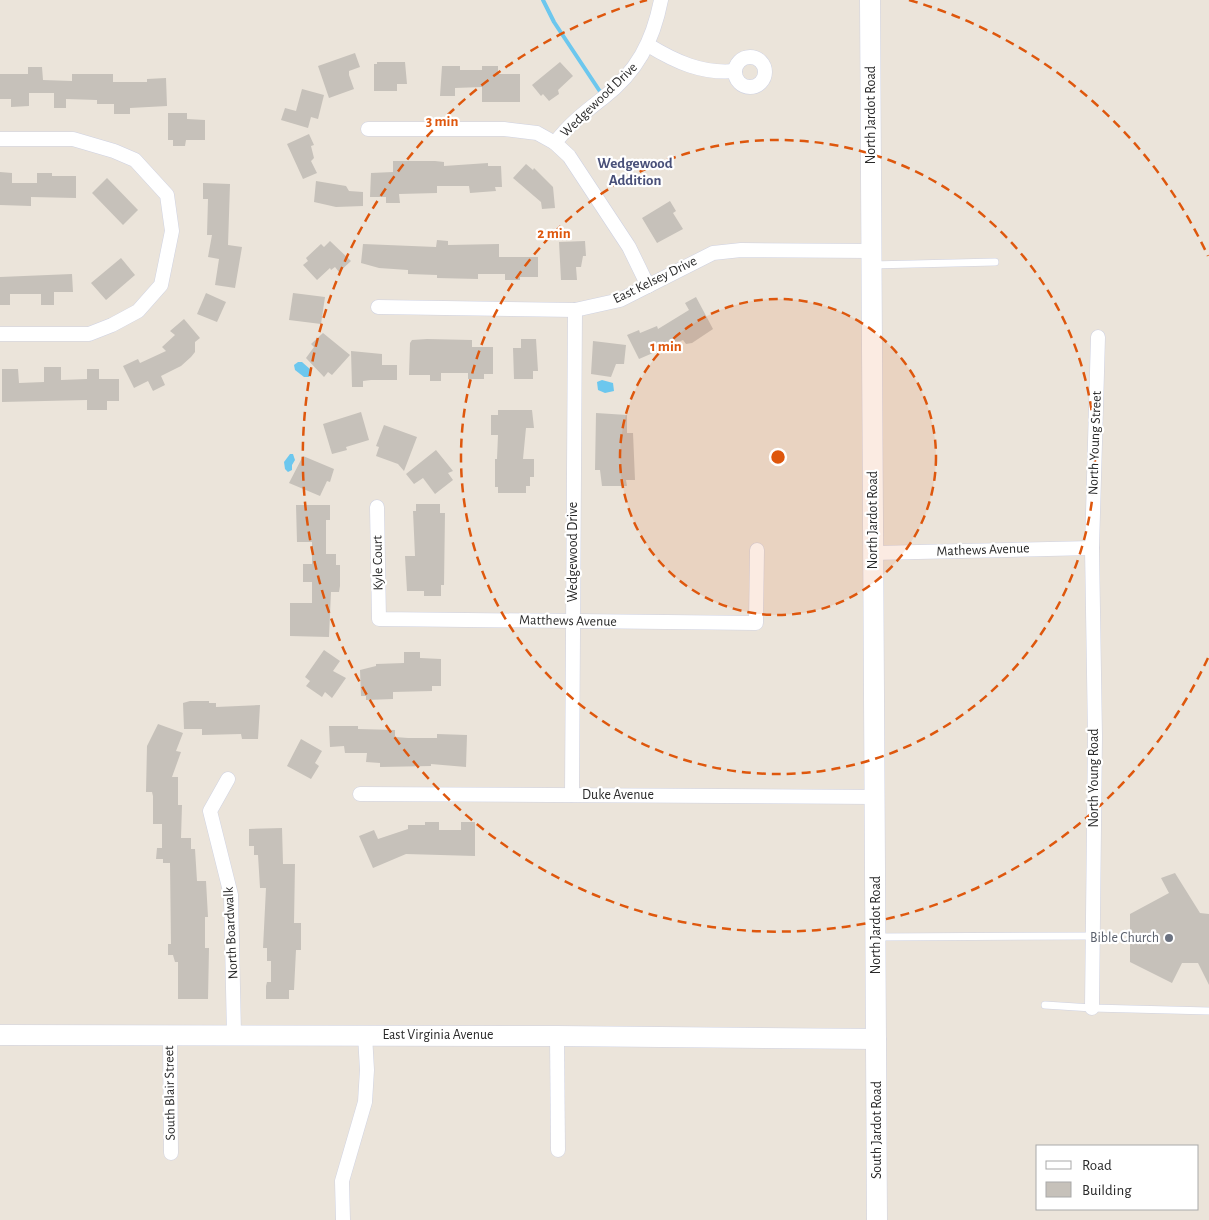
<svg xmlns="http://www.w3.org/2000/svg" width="1209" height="1220" font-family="'Alegreya Sans',sans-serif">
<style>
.water{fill:#6cc7ee}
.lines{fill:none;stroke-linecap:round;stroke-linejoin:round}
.stream{stroke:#6cc7ee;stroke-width:4}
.building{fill:#c6c1ba}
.lane-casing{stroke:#cfd2e2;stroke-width:8}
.street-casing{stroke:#cfd2e2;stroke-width:15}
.secondary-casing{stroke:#cfd2e2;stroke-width:21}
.lane{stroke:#fff;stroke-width:7}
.street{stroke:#fff;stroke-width:14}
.secondary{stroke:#fff;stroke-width:20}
.ring{fill:none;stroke:#de570d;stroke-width:2.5;stroke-dasharray:9 6}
.worship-dot{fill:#6b7280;stroke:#fff;stroke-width:2}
.labels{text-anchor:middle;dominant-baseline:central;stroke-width:4.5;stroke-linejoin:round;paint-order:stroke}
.street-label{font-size:14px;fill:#292929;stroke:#fff}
.worship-label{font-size:14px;fill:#5b616d;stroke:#fff;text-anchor:end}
.neighbourhood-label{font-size:15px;font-weight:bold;fill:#495079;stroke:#fff}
.centre{fill:#de570d;stroke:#fff;stroke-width:2.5}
.ring-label{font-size:15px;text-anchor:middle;font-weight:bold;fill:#de570d;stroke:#fff;stroke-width:4.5;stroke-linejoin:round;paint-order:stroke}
</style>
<rect width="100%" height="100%" fill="#ebe4da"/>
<g class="water">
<path d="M298,362h4l9,8 -2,7h-5l-9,-7 -1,-5z"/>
<path d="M602,380l11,3 1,8 -9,2 -7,-3 -1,-8z"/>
<path d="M290,454h3l2,6 -3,5v5l-4,2 -3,-3 -1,-7z"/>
</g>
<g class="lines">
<path class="stream" d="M543,0l11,22 49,74"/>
</g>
<g class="building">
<path d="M355,53l5,14 -11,4v4l5,14 -25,9 -11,-32z"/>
<path d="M377,62h28l2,22h-10v7h-23v-27h3z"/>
<path d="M560,62l13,14 -15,14 1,4 -10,7 -6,-7 -2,2 -9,-11z"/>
<path d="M442,66h18v4h22v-4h16v8h22v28h-38v-15l-27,1v8h-15z"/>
<path d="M28,67h14l1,13 29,1v-7h41v8h34v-3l19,-1 1,28 -37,2v6h-16v-10h-17v-4l-31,-1v9h-12v-15h-25v13l-18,1v-8h-11v-25h28z"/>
<path d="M302,89l22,6 -6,24 -7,-2 -3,11 -27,-8 4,-12 11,3z"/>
<path d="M168,113h19v6l18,1v20h-19l-1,6h-12v-6h-5z"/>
<path d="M309,134l5,11 -3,1 3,12 -3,3 6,12 -14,6 -16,-35z"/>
<path d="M393,161h42l9,1v4l44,-3v3h13l1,21h-7l1,4 -26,2 -1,-7h-32v7l-38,1 1,9h-14v-6h-16l1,-24 22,-1z"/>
<path d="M526,164l7,6 1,-2 19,19 2,21 -13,1 -1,-7 -28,-24z"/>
<path d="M0,172l12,1v10h25v-10h15v3h24v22l-45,-1v9l-31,-1z"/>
<path d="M107,178l31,32 -15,15 -31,-32z"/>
<path d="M316,181l30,5 3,5 14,1v14l-27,1 -22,-5z"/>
<path d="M203,183l27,1 -2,61 14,2 -7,41 -20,-3 4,-26 -11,-2 4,-22h-5l1,-36h-5z"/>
<path d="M670,201l6,10 -3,2 10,16 -26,14 -15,-25z"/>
<path d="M437,240l11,1v4l51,-1v13h39v20h-18v3h-15v-6h-27v5l-41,-1v-3l-29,-1v-4l-29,-2 -18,-5 2,-19 73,3z"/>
<path d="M330,241l21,20 -12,11 -4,-5 -4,3 -1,-2 -13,12 -14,-15 5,-4 -2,-3 15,-14 3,3z"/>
<path d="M585,241l1,15h-3l-2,11h-5l1,13h-16l-2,-38z"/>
<path d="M121,258l14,17 -29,25 -15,-17z"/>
<path d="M72,274l1,18h-19v13h-13v-11h-31v11h-10v-28z"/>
<path d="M206,293l20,9 -9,20 -20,-8z"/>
<path d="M293,293l32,4 -4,27 -32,-4z"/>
<path d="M696,297l17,32 -21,14 -6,1 -3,-4 -44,19 -12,-24 12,-5 1,3 17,-7 1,3 31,-19 -4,-7z"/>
<path d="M184,319l16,19 -5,4v10l-4,5 -10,9 -20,10 4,9 -12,6 -5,-10 -14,7 -11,-22 15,-7 2,4 26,-12 -4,-4 13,-12 -5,-4z"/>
<path d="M323,333l27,22 -18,20 -4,-3 -4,5 -18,-19 8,-11 -3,-3z"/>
<path d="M427,339l45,1v7h21v27h-9v5h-16v-6h-27v8h-11v-6h-21l1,-32 2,-3z"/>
<path d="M521,339h15l2,32h-5v8h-19l-1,-31h8z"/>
<path d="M593,341l33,4 -2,19h-8l-5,13 -20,-3z"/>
<path d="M351,351l31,3v11h15v15h-26l-8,1v6h-11z"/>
<path d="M44,367h17v13l26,-1v-10h12v10h20v22h-12v9h-20v-10l-85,2v-33h16l1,14 25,-1z"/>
<path d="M498,410h34l2,18h-8l-3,31h11v18h-4v9h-4v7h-28v-6h-3v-28h2l1,-24h-7v-20h7z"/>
<path d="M361,412l8,28 -23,7 1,3 -15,4 -9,-30z"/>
<path d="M596,413l31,2v18h6l2,47h-9l1,6h-25l-2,-16h-5z"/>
<path d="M384,425l33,12 -13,34 -6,-7 -22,-8 3,-9 -3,-1z"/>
<path d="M436,450l17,21 -5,2 5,7 -18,14 -12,-16 -9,6 -8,-10z"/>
<path d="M303,456l31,13 -4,13 -3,-1 -7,15 -31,-13z"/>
<path d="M416,504h24v9h5l-1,72h-3v11h-17v-5h-17l-2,-35h10l-2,-45h3z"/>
<path d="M296,505h34v15h-4v34h10v11h4v21l-1,6h-8l-2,45 -39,-1v-33h22v-21h-9v-18h9v-22h-15z"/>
<path d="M324,650l16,11 -7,10 13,7 -14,20 -7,-6 -3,5 -16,-11 4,-5 -5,-4z"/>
<path d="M404,652h16v6l21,1v27h-9v5l-39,1v7l-27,1v-4h-5l-1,-26 16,-4v-2l28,-1z"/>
<path d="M190,701h19v2h7v4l44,-2 -2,34h-16l-1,-5 -39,1v-6h-18l-1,-26z"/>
<path d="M158,724l25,9 -7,18 5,1 -9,25h6v28h4l-1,33h10v11h4l2,32h9l2,36h-3v31h4l-1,51h-30v-37h-3l-2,-7h-5v-11h3l-1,-81h-7v-4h-7l1,-11h5v-24h-9v-28l-1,-4h-6l1,-46z"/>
<path d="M329,726h29v3l37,1v7l13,1h29v-4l30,1 -1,32 -35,-3v2l-51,1v-4l-14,-1 1,-9h-22l-1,-7 -14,1z"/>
<path d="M301,739l21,12 -7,12 4,3 -8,13 -24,-13z"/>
<path d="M425,822h14v8h22v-8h14v34l-69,-2 -33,14 -14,-32 15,-6 4,9 30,-10v-4h17z"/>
<path d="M282,828l1,36h12l-1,59h7v27h-5l-2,40h-5v9h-23v-13l1,-4h4v-21h-4v-13h-4l3,-60h-6l-2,-33h-4v-9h-5v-17z"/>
<path d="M1175,873l25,40 9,1v71l-11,-22h-16l-10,20 -42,-21v-48l39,-21 -8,-15z"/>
</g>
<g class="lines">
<defs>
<g id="lane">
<path d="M872,265l123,-3"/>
<path d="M876,937l216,-1"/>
<path d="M1045,1005l47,3 117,3"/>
</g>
<g id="street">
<path d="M648,45c28,17 54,29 87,26"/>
<circle cx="750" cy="72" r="15"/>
<path d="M368,129h136l33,4 18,10 14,13 60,91 19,39"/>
<path d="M0,139h73l41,12 21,9 32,35 5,36 -11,54 -23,26 -26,14 -23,9h-89"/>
<path d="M555,143c14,-19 30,-31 48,-45 34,-26 50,-57 58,-98"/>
<path d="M378,307l197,3 45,-10 93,-47 28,-3 131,1"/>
<path d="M377,507l2,112 377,4 1,-73"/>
<path d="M873,553l219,-5"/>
<path d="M228,779l-18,32 21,84 3,139"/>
<path d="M360,794l516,3"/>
<path d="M572,795l3,-485"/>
<path d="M1092,1008l3,-272 -3,-188 6,-211"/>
<path d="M170,1034l1,119"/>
<path d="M557,1036l1,114"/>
<path d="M343,1220l-1,-39 23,-79 2,-32 -2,-35"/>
</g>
<g id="secondary">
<path d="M870,0l7,1220"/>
<path d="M0,1035l557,1 319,3"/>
</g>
</defs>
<use href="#lane" class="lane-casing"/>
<use href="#street" class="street-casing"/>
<use href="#secondary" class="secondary-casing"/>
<use href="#lane" class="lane"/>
<use href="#street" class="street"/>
<use href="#secondary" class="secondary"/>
</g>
<circle cx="778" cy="457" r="158" fill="#de570d" fill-opacity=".12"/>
<g class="ring">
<circle cx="778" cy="457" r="158"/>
<circle cx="778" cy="457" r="317"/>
<path d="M1208 658A475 475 0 1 1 647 0M909 0A475 475 0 0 1 1208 256"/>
</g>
<circle class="worship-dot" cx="1169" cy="938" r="5"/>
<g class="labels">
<g class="street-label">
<text transform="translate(599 100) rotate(-44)">Wedgewood Drive</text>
<text transform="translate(871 115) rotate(-90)">North Jardot Road</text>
<text transform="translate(655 280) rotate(-26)">East Kelsey Drive</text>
<text transform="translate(1095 443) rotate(-88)">North Young Street</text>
<text transform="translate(873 520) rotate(-90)">North Jardot Road</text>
<text transform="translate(983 550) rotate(-2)">Mathews Avenue</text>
<text transform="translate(573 552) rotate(-90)">Wedgewood Drive</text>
<text transform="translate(378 563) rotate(-91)">Kyle Court</text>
<text transform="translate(568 621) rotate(1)">Matthews Avenue</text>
<text transform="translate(1094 778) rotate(-90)">North Young Road</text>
<text x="618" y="795">Duke Avenue</text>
<text transform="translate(876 925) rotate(-90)">North Jardot Road</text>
<text transform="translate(231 933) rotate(-93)">North Boardwalk</text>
<text x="438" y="1035">East Virginia Avenue</text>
<text transform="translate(170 1093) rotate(-91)">South Blair Street</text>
<text transform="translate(877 1130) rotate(-90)">South Jardot Road</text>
</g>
<g class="worship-label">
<text x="1159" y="938">Bible Church</text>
</g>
<g class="neighbourhood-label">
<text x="635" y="163">Wedgewood<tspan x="635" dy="17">Addition</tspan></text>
</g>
</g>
<circle cx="778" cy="457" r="8" class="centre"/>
<g class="ring-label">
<text x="442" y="126">3 min</text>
<text x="554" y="238">2 min</text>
<text x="666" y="351">1 min</text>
</g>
<rect x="1036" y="1145" width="162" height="65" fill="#ffffff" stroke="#a9a9a9"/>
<rect x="1046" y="1161" width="25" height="8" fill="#ffffff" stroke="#a9a9a9"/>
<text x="1082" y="1170" font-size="15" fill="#292929">Road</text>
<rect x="1046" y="1182" width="25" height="15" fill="#c6c1ba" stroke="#a9a9a9"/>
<text x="1082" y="1195" font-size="15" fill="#292929">Building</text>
</svg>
